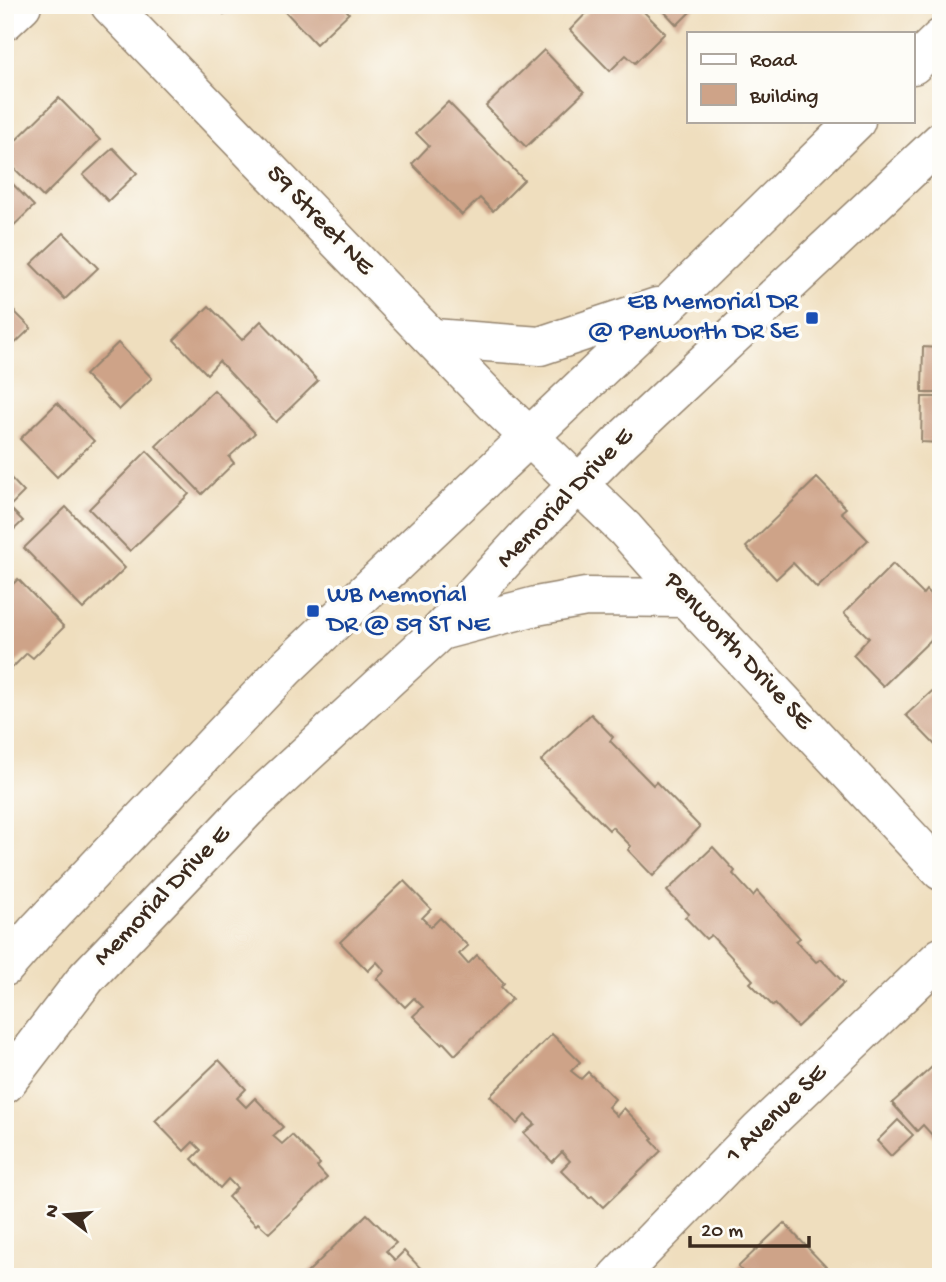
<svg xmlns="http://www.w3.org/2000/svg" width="946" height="1282" font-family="'Gochi Hand',sans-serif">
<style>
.building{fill:#cea388}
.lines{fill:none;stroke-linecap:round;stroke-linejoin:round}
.street-casing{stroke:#95846e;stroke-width:41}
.secondary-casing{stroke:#95846e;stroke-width:41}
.street{stroke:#fff;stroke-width:38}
.secondary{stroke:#fff;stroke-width:38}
.transit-dot{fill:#1a4fb4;stroke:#fdfcf7;stroke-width:2.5}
.labels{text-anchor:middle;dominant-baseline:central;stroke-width:7;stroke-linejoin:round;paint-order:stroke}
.street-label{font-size:26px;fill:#3b2a1e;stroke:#fdfcf7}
.transit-label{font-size:26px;fill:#164399;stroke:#fdfcf7;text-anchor:end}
</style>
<rect width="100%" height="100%" fill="#fdfcf7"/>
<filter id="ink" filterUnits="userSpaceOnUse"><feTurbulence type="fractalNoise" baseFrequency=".0143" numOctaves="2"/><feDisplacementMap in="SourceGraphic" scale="14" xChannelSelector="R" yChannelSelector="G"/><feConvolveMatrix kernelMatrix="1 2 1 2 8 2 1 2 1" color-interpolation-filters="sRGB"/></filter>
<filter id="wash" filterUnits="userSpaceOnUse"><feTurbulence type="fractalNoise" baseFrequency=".00686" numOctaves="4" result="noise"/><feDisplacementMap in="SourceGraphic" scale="28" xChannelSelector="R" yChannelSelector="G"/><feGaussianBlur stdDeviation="1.57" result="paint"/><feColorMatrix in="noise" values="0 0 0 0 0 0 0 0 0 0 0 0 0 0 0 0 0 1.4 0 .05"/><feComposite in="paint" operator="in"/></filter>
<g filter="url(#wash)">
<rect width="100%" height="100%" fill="#efdebe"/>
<g id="blocks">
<g class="building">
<path d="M216,5h24l-8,8 -3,-3 -5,4z"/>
<path d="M287,5h55l7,8 -33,31 -33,-35z"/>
<path d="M594,5h43l28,28 -30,30 -9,-8 -16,16 -40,-41z"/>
<path d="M658,5h39l-20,20z"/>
<path d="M544,50l40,42 -58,55 -40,-41z"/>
<path d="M59,98l41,42 -57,57 -38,-38v-8z"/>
<path d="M448,102l76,78 -31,31 -13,-13 -18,17 -50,-51 17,-18 -13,-13z"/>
<path d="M113,148l24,25 -29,28 -25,-26z"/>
<path d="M5,176l29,30 -29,28z"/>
<path d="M64,233l34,35 -33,31 -34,-35z"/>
<path d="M5,302l26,26 -26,25z"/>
<path d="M209,306l33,34 19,-19 57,60 -42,41 -57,-61 -12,13 -33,-34z"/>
<path d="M118,343l34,35 -33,32 -34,-35z"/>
<path d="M941,346v47h-19l1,-46 16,1z"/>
<path d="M214,390l41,43 -26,24 5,6 -32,31 -46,-48z"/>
<path d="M922,397h19v46l-20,-1z"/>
<path d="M57,403l37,38 -37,36 -37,-38z"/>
<path d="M147,451l42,43 -59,57 -41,-42z"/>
<path d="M5,472l19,20 -15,15 14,14 -18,17z"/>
<path d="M817,478l29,30 -5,4 27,28 -51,48 -24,-25 -17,16 -30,-32z"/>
<path d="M66,507l59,61 -42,41 -59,-61z"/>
<path d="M893,564l30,30 3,-4 15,15v25l-58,56 -30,-31 16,-17 -25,-25z"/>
<path d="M18,579l46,48 -31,31 -6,-5 -22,22v-83z"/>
<path d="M941,683v60l-4,4 -31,-32z"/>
<path d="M591,714l22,23 -3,4 43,44 3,-3 44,45 -47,49 -25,-26 3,-4 -19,-19 -3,3 -68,-69z"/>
<path d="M713,847l22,24 -2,3 20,22 4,-5 43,47 -4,3 20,21 5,-3 23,24 -47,44 -22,-23 -2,2 -23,-23 3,-3 -42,-45 -5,4 -21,-22 4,-3 -22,-23z"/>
<path d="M404,881l27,28 -9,9 9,9 9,-9 28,28 -9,8 9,10 9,-9 27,28 -3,4 11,12 -57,56 -12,-13 -2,2 -28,-28 10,-9 -9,-9 -9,9 -28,-28 8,-8 -8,-9 -9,9 -28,-29z"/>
<path d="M552,1034l28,28 -9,9 10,8 7,-7 27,27 -7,8 9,9 7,-8 29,30 -2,2 10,11 -58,56 -11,-11 -3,2 -28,-28 9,-9 -8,-9 -10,10 -28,-29 11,-9 -10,-9 -8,9 -27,-28z"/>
<path d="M941,1059v86l-18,-20 -6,6 -25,-28z"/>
<path d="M219,1060l27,29 -9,9 9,9 9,-9 28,29 -10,9 9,8 10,-9 28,29 -3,3 10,11 -58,55 -11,-10 -2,2 -28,-28 9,-9 -9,-9 -8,9 -28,-29 9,-9 -8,-8 -9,9 -29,-30z"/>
<path d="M898,1120l15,15 -22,21 -14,-15z"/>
<path d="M367,1214l29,29 -10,8 9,9 9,-9 25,26h-122l-2,-2z"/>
<path d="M784,1223l44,46 -9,8h-71l-10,-10z"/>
</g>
</g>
</g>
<g filter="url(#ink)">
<use href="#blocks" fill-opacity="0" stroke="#95846e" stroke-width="2"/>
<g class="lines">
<defs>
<g id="street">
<path d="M110,5l384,398 131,126 61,69 255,273"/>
<path d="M5,21l17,-16"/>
<path d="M617,1277l142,-146 182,-174"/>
</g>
<g id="secondary">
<path d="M913,65l28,-27"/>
<path d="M433,338l107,8 117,-39"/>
<path d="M440,631l96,-25 50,-9 100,1"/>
<path d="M5,967l34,-39 247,-260 383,-364 187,-183"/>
<path d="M5,1084l82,-107 160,-168 193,-178 86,-94 94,-95 321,-301"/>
</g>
</defs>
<use href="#street" class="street-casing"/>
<use href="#secondary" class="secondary-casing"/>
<use href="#street" class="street"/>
<use href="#secondary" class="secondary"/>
</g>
</g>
<g class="transit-dot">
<rect x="805" y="311" width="14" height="14" rx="3.5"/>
<rect x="306" y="604" width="14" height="14" rx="3.5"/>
</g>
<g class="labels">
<g class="street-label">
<text transform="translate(319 221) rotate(46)">59 Street NE</text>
<text transform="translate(566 499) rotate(-46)">Memorial Drive E</text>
<text transform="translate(737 652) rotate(47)">Penworth Drive SE</text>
<text transform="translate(163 897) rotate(-46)">Memorial Drive E</text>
<text transform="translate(777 1115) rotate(-44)">1 Avenue SE</text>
</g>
<g class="transit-label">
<text x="798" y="303">EB Memorial DR<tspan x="798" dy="30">@ Penworth DR SE</tspan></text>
<text x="327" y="596" text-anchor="start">WB Memorial<tspan x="327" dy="30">DR @ 59 ST NE</tspan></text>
</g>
</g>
<rect width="946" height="1282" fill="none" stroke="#fdfcf7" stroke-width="28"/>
<rect x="687" y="32" width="228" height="91" fill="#fdfcf7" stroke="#afa8a0" stroke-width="2"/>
<rect x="701" y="54" width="35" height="10" fill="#ffffff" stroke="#afa8a0" stroke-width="2"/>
<text x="750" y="66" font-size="21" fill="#3b2a1e">Road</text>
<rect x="701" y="84" width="35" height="21" fill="#cea388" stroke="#afa8a0" stroke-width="2"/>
<text x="750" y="102" font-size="21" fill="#3b2a1e">Building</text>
<g transform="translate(66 1215) rotate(286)" stroke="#fdfcf7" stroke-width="5" paint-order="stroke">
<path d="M0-5L12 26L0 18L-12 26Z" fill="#3b2a1e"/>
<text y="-10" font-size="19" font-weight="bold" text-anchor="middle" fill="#3b2a1e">N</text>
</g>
<path d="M690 1236v10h119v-10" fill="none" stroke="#3b2a1e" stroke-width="3.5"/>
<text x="701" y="1236" font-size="21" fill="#3b2a1e" stroke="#fdfcf7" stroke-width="5" paint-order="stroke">20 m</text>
</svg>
